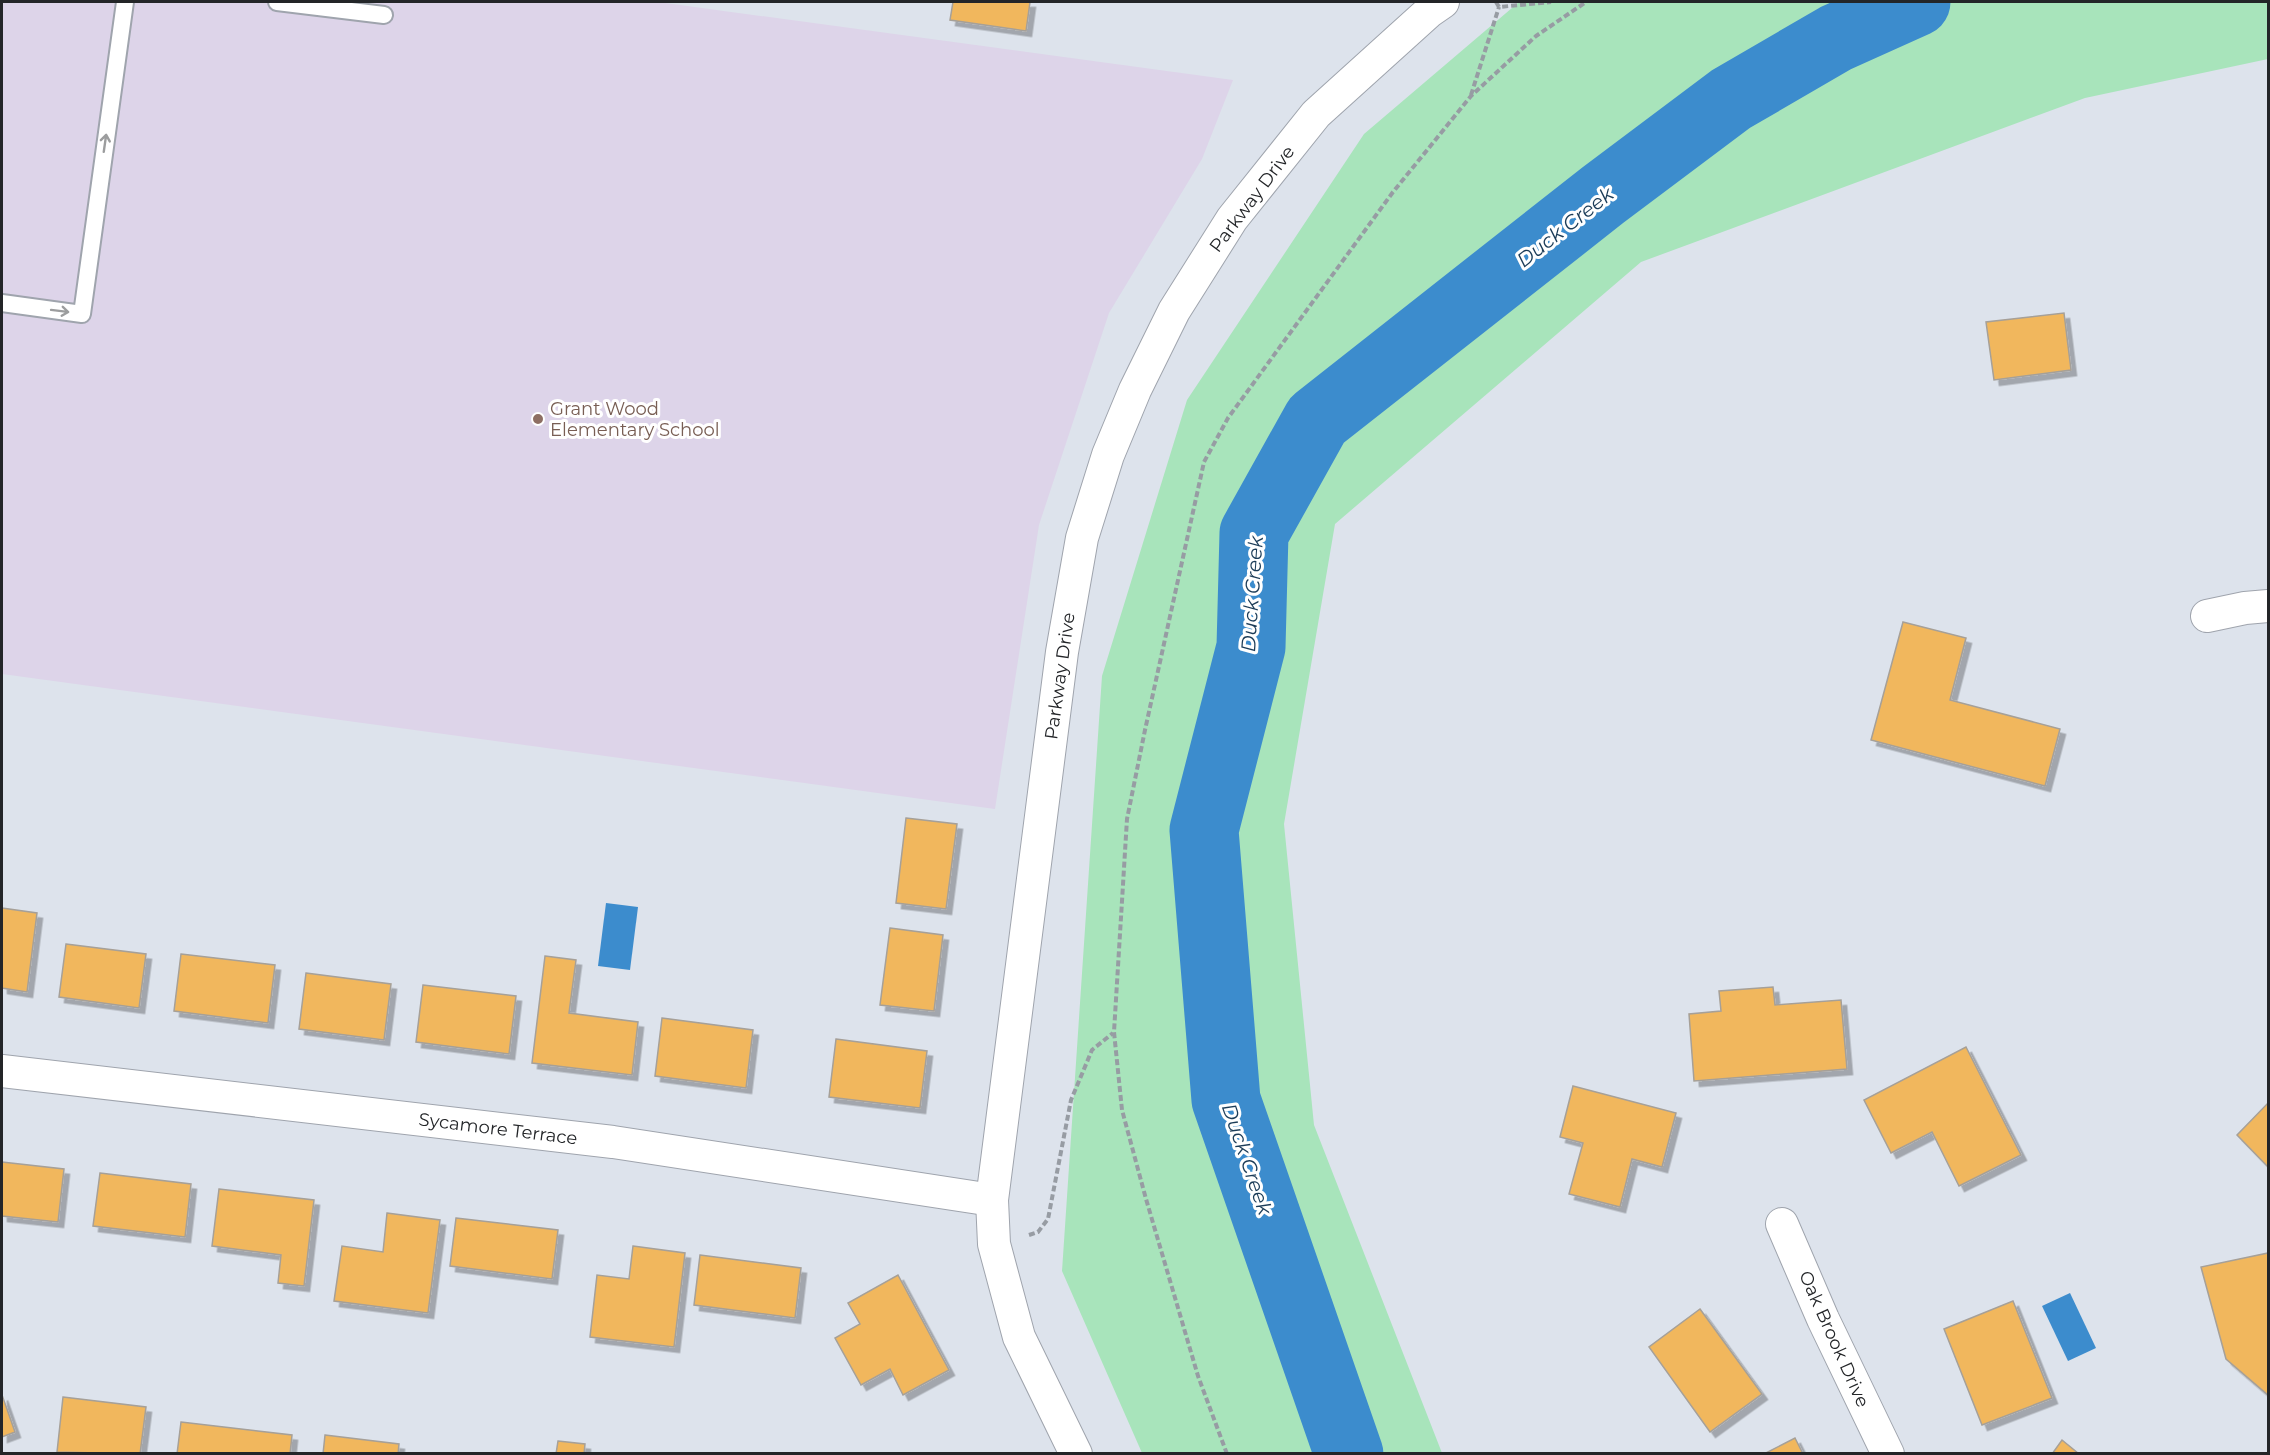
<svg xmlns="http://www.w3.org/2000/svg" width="2270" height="1455" font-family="Montserrat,sans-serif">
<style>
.education{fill:#ddd4e9}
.green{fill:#a8e4bb}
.water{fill:#3c8ccd}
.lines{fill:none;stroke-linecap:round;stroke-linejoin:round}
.river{stroke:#3c8ccd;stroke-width:69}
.building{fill:#f1b75d;stroke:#a6a098;stroke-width:1.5;filter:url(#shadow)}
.lane-casing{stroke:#9fa4ad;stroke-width:20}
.street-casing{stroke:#9fa4ad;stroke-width:34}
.path{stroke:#979ca3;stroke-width:4;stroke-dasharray:6 3;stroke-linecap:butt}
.lane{stroke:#fff;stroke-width:16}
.street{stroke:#fff;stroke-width:32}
.oneway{stroke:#9c9d9e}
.education-dot{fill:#8d6e63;stroke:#fff;stroke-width:2}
.labels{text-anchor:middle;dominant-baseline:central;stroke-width:6;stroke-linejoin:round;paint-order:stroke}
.street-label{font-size:18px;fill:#232528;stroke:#fff}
.education-label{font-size:18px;fill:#785e54;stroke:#fff;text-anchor:start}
.water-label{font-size:20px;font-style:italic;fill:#1b3c58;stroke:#fff}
</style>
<defs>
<filter id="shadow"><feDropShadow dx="5.5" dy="5.5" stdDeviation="0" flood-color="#0004"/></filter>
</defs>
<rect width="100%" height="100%" fill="#dde3ec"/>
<path class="education" d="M2,2h656l575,78 -31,79 -93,154 -70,212 -44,284 -993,-135z"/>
<path class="green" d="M1519,2h749v57l-183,39 -444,164 -306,262 -51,300 30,301 128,328h-300l-80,-182 40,-595 85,-276 177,-266z"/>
<g class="water">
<path d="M606,903l32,4 -8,63 -32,-4z"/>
<path d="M2070,1293l26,55 -28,13 -26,-55z"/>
</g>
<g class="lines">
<path class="river" d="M1349,1454l-123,-354 -22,-270 47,-183 3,-114 63,-113 286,-225 128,-96 105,-61 80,-36"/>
</g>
<g class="building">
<path d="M953,2h77l-4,29 -76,-11z"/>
<path d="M2064,313l7,57 -77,10 -8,-58z"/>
<path d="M1903,622l63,16 -16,62 110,29 -15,57 -174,-46z"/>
<path d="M906,818l51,6 -11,85 -50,-6z"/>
<path d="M2,908l35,5 -10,79 -25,-4z"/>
<path d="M890,928l53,7 -9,76 -54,-6z"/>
<path d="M66,944l80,10 -7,54 -80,-11z"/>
<path d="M181,954l94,11 -7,58 -94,-12z"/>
<path d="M545,956l31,4 -7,53 69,9 -6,53 -100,-12z"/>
<path d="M306,973l85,11 -7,56 -85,-11z"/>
<path d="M423,985l93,11 -7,58 -93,-12z"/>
<path d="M1773,987l2,18 66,-5 6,69 -153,12 -5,-67 32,-3 -2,-20z"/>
<path d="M662,1018l91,12 -7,58 -91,-12z"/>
<path d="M836,1039l91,12 -7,57 -91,-11z"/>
<path d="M1966,1047l55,108 -62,31 -27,-54 -41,21 -27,-53z"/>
<path d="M1573,1086l103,27 -14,54 -30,-8 -12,48 -51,-13 14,-51 -23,-6z"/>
<path d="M2268,1103v64l-31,-32z"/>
<path d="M2,1162l62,7 -6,53 -56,-6z"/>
<path d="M100,1173l91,11 -6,53 -92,-11z"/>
<path d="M219,1189l95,11 -10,86 -26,-3 3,-28 -69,-9z"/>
<path d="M387,1213l53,7 -12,93 -94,-12 8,-55 41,6z"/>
<path d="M456,1218l102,12 -6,49 -102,-13z"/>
<path d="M633,1246l52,7 -11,94 -84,-10 7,-62 32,4z"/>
<path d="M2268,1253v142l-42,-36 -25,-92z"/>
<path d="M700,1255l101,13 -6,50 -101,-13z"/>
<path d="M898,1275l51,95 -46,25 -13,-26 -29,16 -26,-47 25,-14 -12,-21z"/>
<path d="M2013,1301l39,97 -70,27 -38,-96z"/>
<path d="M1700,1309l62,85 -52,38 -61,-85z"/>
<path d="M2,1395l13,37 -13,5z"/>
<path d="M63,1397l83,10 -6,47 -83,-2z"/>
<path d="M181,1422l111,13 -2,19h-113z"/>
<path d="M325,1435l74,9 -1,10h-75z"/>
<path d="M1795,1438l8,16h-39z"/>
<path d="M2062,1440l17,14h-27z"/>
<path d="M558,1441l27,3 -1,10h-28z"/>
</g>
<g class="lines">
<defs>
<g id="lane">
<path d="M277,2l107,13"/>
<path d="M2,303l80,11 43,-312"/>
</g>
<g id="street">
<path d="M2207,616l38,-8 23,-2"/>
<path d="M2,1071l611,71 379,58"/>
<path d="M1782,1224l41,95 65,135"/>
<path d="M1076,1454l-57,-117 -25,-93 -2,-44 70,-548 20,-114 26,-83 27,-65 39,-79 58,-92 84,-105 114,-103 13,-9"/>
</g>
</defs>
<use href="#lane" class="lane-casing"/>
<use href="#street" class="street-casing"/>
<g class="path">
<path d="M1496,2l3,5 52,-5"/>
<path d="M1471,95l28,-88"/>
<path d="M1029,1235l9,-3 10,-13 23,-119 21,-50 21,-17"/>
<path d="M1227,1454l-29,-78 -52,-177 -24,-89 -8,-78 13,-213 18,-89 59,-268 24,-44 165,-226 78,-96 65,-60 50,-34"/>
</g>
<use href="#lane" class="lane"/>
<use href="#street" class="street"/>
</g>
<defs><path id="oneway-shaft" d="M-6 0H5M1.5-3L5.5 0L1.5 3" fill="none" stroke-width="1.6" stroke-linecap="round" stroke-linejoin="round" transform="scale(1.5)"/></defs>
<g class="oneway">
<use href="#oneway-shaft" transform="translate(105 143) rotate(-82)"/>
<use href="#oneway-shaft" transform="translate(60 311) rotate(7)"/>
</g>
<circle class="education-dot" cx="538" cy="419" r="6"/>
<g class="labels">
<g class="street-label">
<text transform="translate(1252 199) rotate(-53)">Parkway Drive</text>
<text transform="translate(1060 676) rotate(-82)">Parkway Drive</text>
<text transform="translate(498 1129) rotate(7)">Sycamore Terrace</text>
<text transform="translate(1834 1339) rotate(66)">Oak Brook Drive</text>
</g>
<g class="education-label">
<text x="550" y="409">Grant Wood<tspan x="550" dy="21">Elementary School</tspan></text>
</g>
<g class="water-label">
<text transform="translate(1565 227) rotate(-38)">Duck Creek</text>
<text transform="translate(1252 594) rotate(-86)">Duck Creek</text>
<text transform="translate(1247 1159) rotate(71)">Duck Creek</text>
</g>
</g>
<rect width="2270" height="1455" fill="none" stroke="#232528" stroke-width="6"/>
</svg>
